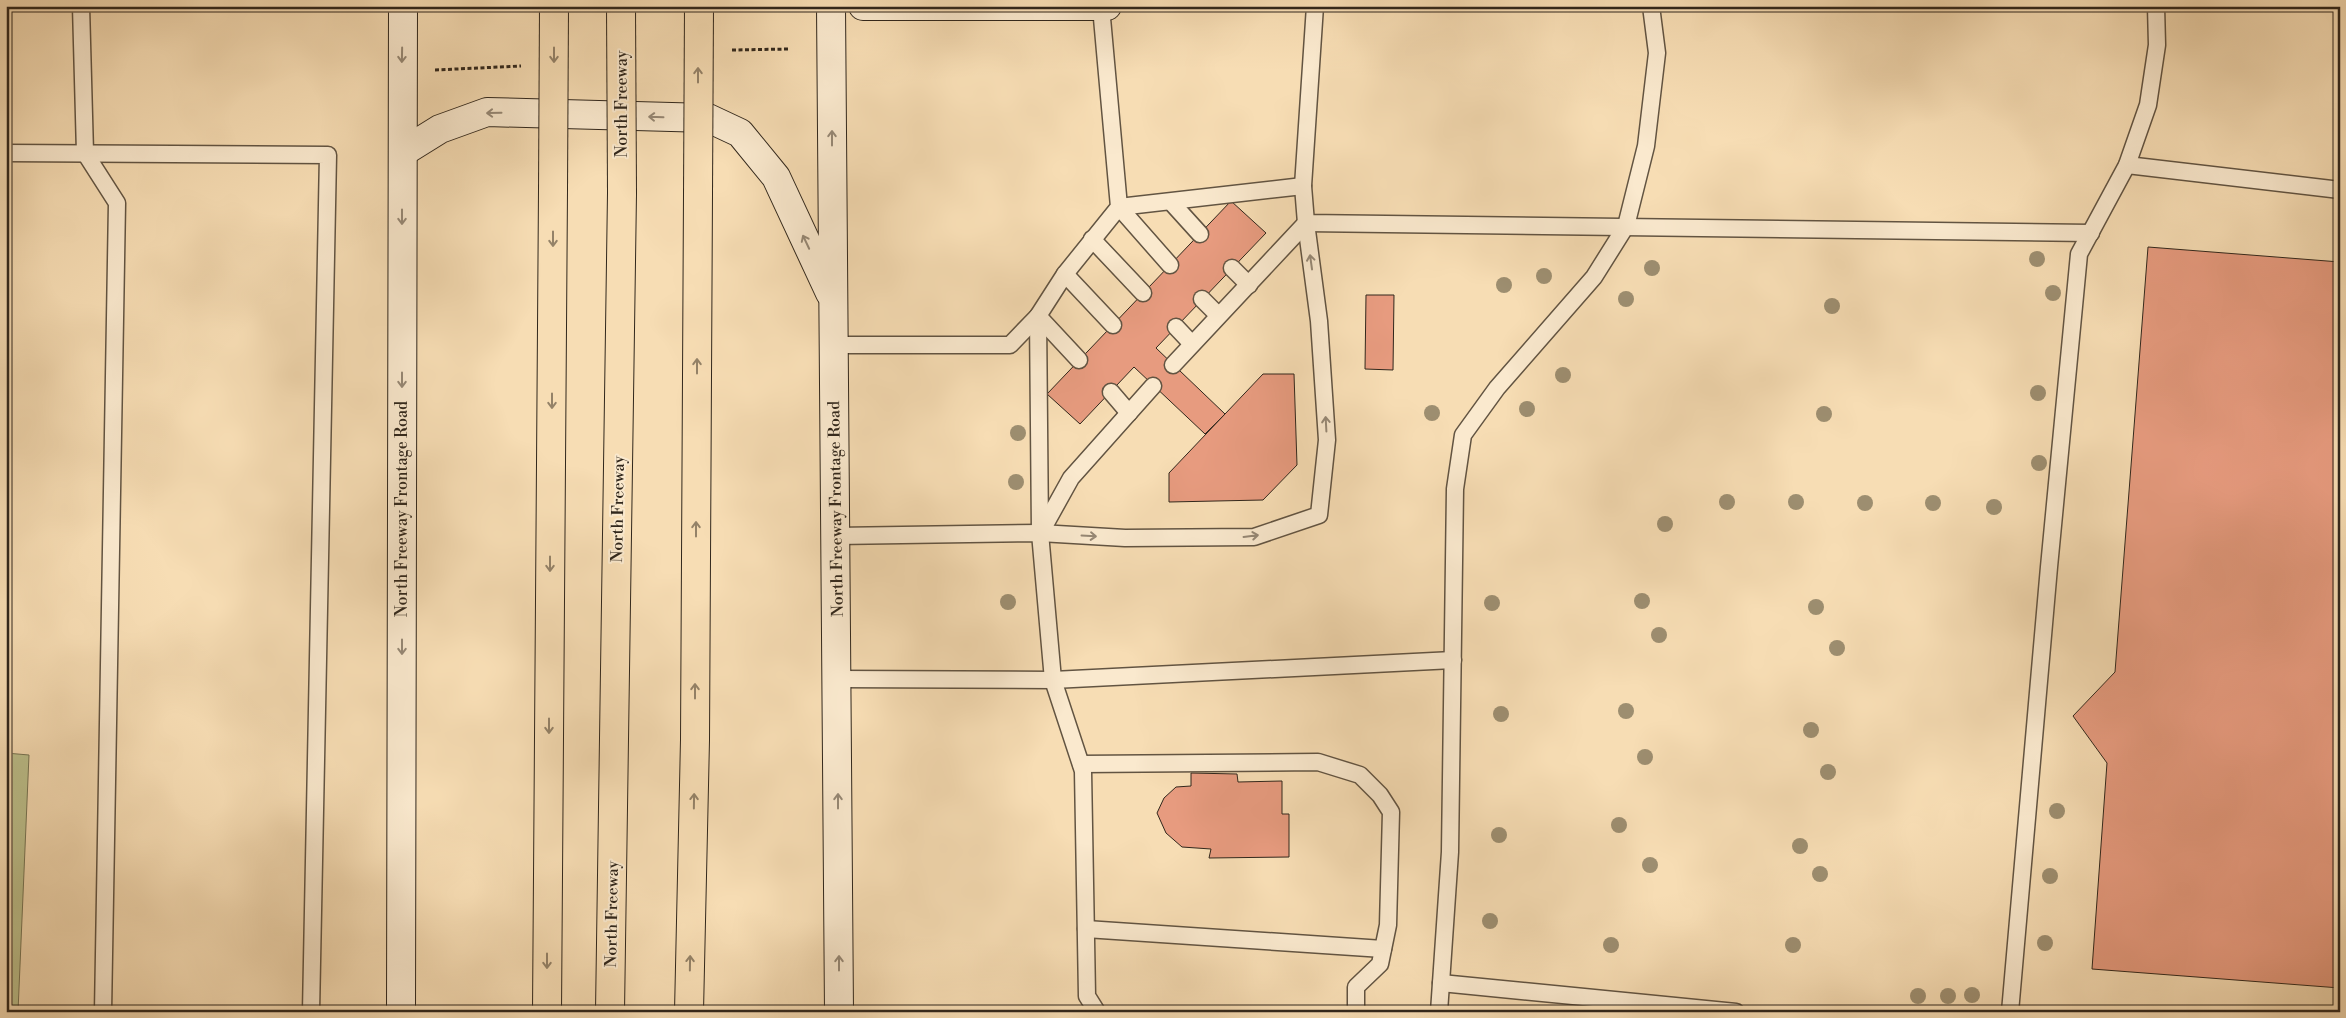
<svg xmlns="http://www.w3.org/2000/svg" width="2346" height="1018" font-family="'Libre Bodoni',serif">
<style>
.pitch{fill:#bdc18d;stroke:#777454}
.building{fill:#e79b7f;stroke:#31271c}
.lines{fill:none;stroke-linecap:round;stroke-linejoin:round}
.service-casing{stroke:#625442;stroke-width:19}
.secondary-casing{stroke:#31271c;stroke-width:30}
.motorway-casing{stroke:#31271c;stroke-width:30}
.path{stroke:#31271c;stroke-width:3;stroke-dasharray:4 2.5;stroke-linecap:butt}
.service{stroke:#fae9ce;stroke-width:16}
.secondary{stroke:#fae9ce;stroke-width:28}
.motorway{stroke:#f7ddb4;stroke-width:28}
.motorway-bridge-casing{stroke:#31271c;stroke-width:30;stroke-linecap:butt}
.motorway-bridge{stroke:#f7ddb4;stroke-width:28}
.tree{fill:#9d8e70}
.oneway{stroke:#968875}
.oneway2{stroke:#948268}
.labels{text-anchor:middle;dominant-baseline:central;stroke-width:4;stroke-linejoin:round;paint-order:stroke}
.street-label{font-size:16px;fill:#31271c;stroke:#fae9ce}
</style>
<rect width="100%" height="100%" fill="#f7ddb4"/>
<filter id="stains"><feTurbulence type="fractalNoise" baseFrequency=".004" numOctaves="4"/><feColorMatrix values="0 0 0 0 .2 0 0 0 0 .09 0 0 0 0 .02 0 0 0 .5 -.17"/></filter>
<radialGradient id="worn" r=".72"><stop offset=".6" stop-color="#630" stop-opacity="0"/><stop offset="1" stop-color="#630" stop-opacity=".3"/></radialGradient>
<path class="pitch" d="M6,753l23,2 -11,257h-12z"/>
<g class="building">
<path d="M1231,201l35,32 -110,115 69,66 -20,20 -71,-67 -54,57 -33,-30z"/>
<path d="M2148,247l192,15v726l-248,-19 15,-206 -34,-47 42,-44z"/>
<path d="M1366,295h28l-1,75 -28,-1z"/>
<path d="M1263,374h31l3,91 -34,35 -94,2v-29z"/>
<path d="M1191,773l46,1 1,8 44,-1v33h7v43l-80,1 2,-9 -29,-2 -16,-14 -9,-20 7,-15 12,-11 15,-1z"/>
</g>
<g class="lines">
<defs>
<g id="service">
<path d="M81,6l4,147 32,50 -14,809"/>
<path d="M1315,6l-12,180 3,37 785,10"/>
<path d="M6,153l322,2 -17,857"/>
<path d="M2127,165l213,25"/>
<path d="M1171,202l29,32"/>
<path d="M1119,207l184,-21"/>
<path d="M1119,207l51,58"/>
<path d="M1092,239l51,54"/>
<path d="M1232,268l17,17"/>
<path d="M1065,274l48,51"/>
<path d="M1202,299l16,16"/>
<path d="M1038,316l2,217"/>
<path d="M1038,316l41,44"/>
<path d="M1176,327l16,17"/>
<path d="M834,345h176l28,-29 27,-42 54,-67 -18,-200"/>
<path d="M1173,365l133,-142"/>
<path d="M1111,392l18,21"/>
<path d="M1041,532l30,-54 82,-92"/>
<path d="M1040,533l85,5 129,-1 65,-22 8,-75 -8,-119 -13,-98"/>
<path d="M836,536l204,-3 13,147 30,91 4,225 10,16"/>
<path d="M837,679l216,1 400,-20"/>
<path d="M1081,764l237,-2 42,13 20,20 11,17 -3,113 -8,39 -24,23v25"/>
<path d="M1086,929l297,20"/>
<path d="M1441,983l295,29"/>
<path d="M1439,1012l11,-160 5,-363 8,-54 34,-47 97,-111 32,-51 20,-80 11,-93 -6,-47"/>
<path d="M2010,1012l39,-445 30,-313 48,-89 21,-60 9,-60 -1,-39"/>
</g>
<g id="secondary">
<path d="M831,6l8,1006"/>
<path d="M863,6h244"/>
<path d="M403,152l37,-23 47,-17 221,6 32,15 36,44 54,116"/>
<path d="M401,1012l2,-1006"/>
</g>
<g id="motorway">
<path d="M547,1012l6,-822"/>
<path d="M610,1012l12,-819"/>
<path d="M689,1012l6,-272 3,-546"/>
</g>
</defs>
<use href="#service" class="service-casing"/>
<use href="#secondary" class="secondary-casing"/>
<use href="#motorway" class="motorway-casing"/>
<g class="path">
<path d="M732,50l57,-1"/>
<path d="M435,70l86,-4"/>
</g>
<use href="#service" class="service"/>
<use href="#secondary" class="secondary"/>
<use href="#motorway" class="motorway"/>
<defs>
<g id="motorway-bridge">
<path d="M621,6l1,187"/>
<path d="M553,190l1,-184"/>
<path d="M698,194l1,-188"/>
</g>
</defs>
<use href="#motorway-bridge" class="motorway-bridge-casing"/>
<use href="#motorway-bridge" class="motorway-bridge"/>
</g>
<g class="tree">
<circle cx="2037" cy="259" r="8"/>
<circle cx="1652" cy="268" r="8"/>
<circle cx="1544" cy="276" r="8"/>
<circle cx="1504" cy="285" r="8"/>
<circle cx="2053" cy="293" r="8"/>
<circle cx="1626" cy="299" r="8"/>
<circle cx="1832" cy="306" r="8"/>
<circle cx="1563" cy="375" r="8"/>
<circle cx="2038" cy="393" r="8"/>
<circle cx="1527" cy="409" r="8"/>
<circle cx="1432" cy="413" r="8"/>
<circle cx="1824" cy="414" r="8"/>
<circle cx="1018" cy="433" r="8"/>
<circle cx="2039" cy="463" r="8"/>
<circle cx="1016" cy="482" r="8"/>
<circle cx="1727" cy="502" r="8"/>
<circle cx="1796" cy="502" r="8"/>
<circle cx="1865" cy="503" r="8"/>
<circle cx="1933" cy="503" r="8"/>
<circle cx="1994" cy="507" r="8"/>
<circle cx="1665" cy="524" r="8"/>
<circle cx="1642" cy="601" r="8"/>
<circle cx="1008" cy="602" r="8"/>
<circle cx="1492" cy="603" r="8"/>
<circle cx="1816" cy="607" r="8"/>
<circle cx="1659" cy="635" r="8"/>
<circle cx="1837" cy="648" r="8"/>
<circle cx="1626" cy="711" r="8"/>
<circle cx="1501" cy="714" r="8"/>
<circle cx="1811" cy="730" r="8"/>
<circle cx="1645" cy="757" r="8"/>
<circle cx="1828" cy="772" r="8"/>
<circle cx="2057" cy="811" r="8"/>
<circle cx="1619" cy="825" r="8"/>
<circle cx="1499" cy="835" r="8"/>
<circle cx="1800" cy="846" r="8"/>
<circle cx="1650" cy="865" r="8"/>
<circle cx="1820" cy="874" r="8"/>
<circle cx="2050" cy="876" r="8"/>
<circle cx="1490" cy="921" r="8"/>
<circle cx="2045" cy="943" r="8"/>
<circle cx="1611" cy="945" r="8"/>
<circle cx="1793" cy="945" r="8"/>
<circle cx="1972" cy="995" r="8"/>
<circle cx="1918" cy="996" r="8"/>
<circle cx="1948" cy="996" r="8"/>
</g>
<defs><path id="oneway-shaft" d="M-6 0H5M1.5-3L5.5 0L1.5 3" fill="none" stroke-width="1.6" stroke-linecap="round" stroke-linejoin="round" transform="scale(1.25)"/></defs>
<g class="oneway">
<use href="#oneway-shaft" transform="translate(402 55) rotate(91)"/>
<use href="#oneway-shaft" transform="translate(494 113) rotate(179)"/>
<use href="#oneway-shaft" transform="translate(656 117) rotate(-178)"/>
<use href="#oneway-shaft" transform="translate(832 138) rotate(-90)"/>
<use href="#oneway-shaft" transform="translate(402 217) rotate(90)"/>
<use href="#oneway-shaft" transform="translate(806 242) rotate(-115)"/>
<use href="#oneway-shaft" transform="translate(1311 262) rotate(-98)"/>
<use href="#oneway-shaft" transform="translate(402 380) rotate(90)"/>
<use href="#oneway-shaft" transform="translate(1326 424) rotate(-93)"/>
<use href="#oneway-shaft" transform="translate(1089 536) rotate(3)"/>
<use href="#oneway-shaft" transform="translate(1251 536) rotate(-7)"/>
<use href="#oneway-shaft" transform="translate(402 647) rotate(90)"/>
<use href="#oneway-shaft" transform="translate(838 801) rotate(-90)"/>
<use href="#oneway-shaft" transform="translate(839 963) rotate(-90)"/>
</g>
<g class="oneway2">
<use href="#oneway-shaft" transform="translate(554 55) rotate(90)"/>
<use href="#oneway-shaft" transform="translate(698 75) rotate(-90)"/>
<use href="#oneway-shaft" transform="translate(553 239) rotate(90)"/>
<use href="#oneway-shaft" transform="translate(697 366) rotate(-90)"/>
<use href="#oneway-shaft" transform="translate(552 401) rotate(90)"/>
<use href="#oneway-shaft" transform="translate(696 529) rotate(-90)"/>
<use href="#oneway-shaft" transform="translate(550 564) rotate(90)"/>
<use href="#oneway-shaft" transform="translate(695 691) rotate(-90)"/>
<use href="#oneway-shaft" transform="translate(549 726) rotate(90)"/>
<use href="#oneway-shaft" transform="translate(694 801) rotate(-89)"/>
<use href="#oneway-shaft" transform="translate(547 961) rotate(90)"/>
<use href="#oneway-shaft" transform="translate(690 963) rotate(-89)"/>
</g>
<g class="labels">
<g class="street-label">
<text transform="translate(622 104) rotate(-90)">North Freeway</text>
<text transform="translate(402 509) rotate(-90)">North Freeway Frontage Road</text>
<text transform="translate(618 509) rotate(-89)">North Freeway</text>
<text transform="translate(836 509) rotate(-91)">North Freeway Frontage Road</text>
<text transform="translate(612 914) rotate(-89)">North Freeway</text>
</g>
</g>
<rect width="2346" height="1018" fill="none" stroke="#f7ddb4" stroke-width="25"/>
<rect x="8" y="8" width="2331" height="1003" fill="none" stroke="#31271c" stroke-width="2.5"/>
<rect x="12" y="12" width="2321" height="993" fill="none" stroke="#31271c"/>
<rect width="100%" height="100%" filter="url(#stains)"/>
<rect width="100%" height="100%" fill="url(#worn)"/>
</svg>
